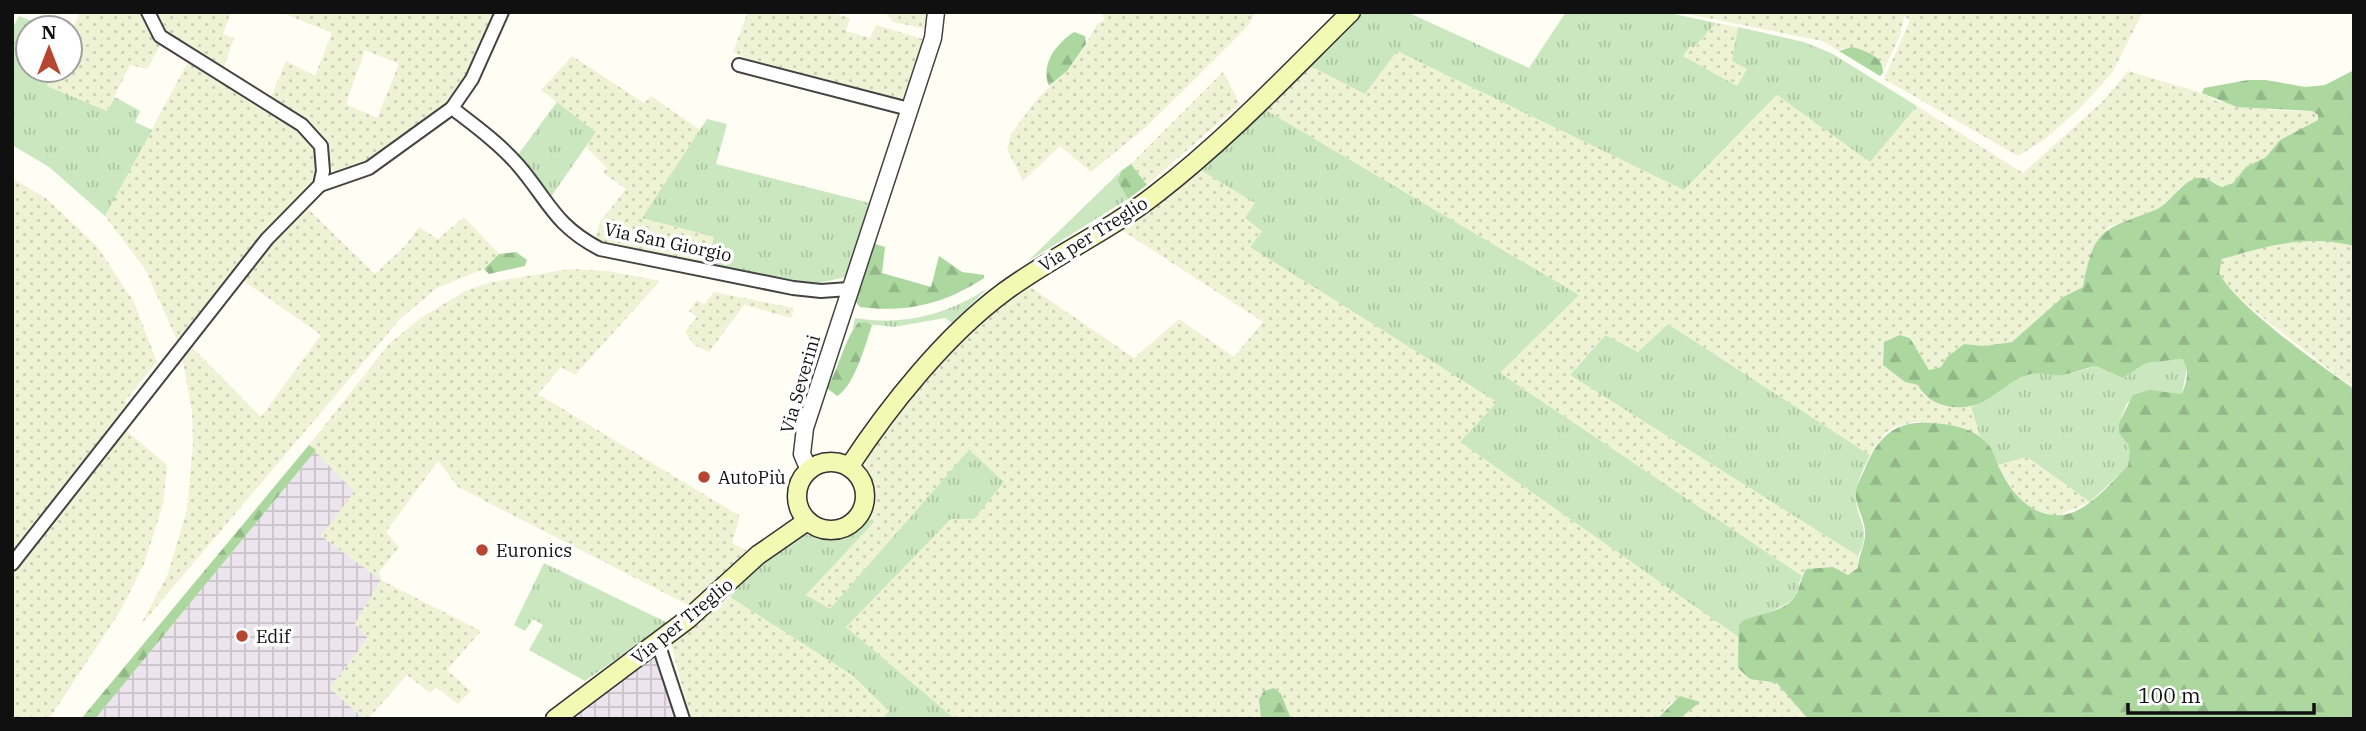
<svg xmlns="http://www.w3.org/2000/svg" width="2366" height="731" font-family="'IBM Plex Serif',serif">
<style>
.industrial{fill:url(#industrial-grid)}
.farmland{fill:url(#farmland-dots);fill-rule:evenodd}
.grass{fill:url(#grass-tufts)}
.forest{fill:url(#forest-firs)}
.lines{fill:none;stroke-linecap:round;stroke-linejoin:round}
.minor-casing{stroke:#434343;stroke-width:16}
.tertiary-casing{stroke:#434343;stroke-width:19}
.secondary-casing{stroke:#323232;stroke-width:21}
.minor{stroke:#fff;stroke-width:12}
.tertiary{stroke:#fff;stroke-width:16}
.secondary{stroke:#f2f9b3;stroke-width:18}
.poi-dot{fill:#b74630;stroke:#fff;stroke-width:2.5}
.labels{text-anchor:middle;dominant-baseline:central;stroke-width:7;stroke-linejoin:round;paint-order:stroke}
.street-label{font-size:18px;fill:#101010;stroke:#fff}
.poi-label{font-size:18px;fill:#101010;stroke:#fff;text-anchor:start}
</style>
<defs>
<pattern id="industrial-grid" width="8" height="8" patternUnits="userSpaceOnUse" patternTransform="scale(1.75)"><rect width="8" height="8" fill="#ede5ed"/><path d="M0 4h8M4 0v8" fill="none" stroke="#cac3ca"/></pattern>
<pattern id="farmland-dots" width="8" height="8" patternUnits="userSpaceOnUse" patternTransform="scale(1.75)"><rect width="8" height="8" fill="#eff3d5"/><path d="M2 2h.1M6 6h.1" fill="none" stroke="#cccfb6" stroke-width="1.8" stroke-linecap="round"/></pattern>
<pattern id="grass-tufts" width="24" height="20" patternUnits="userSpaceOnUse" patternTransform="scale(1.75)"><rect width="24" height="20" fill="#cbe7bf"/><path d="M3 7l-1-3M5 7V3M7 7l1-3M15 17l-1-3M17 17v-4M19 17l1-3" fill="none" stroke="#adc5a3"/></pattern>
<pattern id="forest-firs" width="22" height="20" patternUnits="userSpaceOnUse" patternTransform="scale(1.75)"><rect width="22" height="20" fill="#acd79f"/><path d="M5 1l3.5 6h-7zM16 11l3.5 6h-7z" fill="#93b888"/></pattern>
</defs>
<rect width="100%" height="100%" fill="#fefef4"/>
<g class="industrial">
<path d="M316,450l39,42 -33,44 59,44 -26,44 13,14 -38,50 34,31h-269z"/>
<path d="M656,652l20,67h-104z"/>
</g>
<g class="farmland">
<path d="M80,12h65l17,30 -15,27 -17,-4 -23,46 -60,-25 7,-16h16v-36z"/>
<path d="M151,12h80l-8,22 11,4 -11,32 -57,-36z"/>
<path d="M280,12h220l-24,49 -29,42 -56,45 -34,20 -20,7 -7,-10 -4,-23 -23,-23 -33,-20 16,-38 29,15 17,-43zM365,50l34,14 -22,54 -31,-14z"/>
<path d="M748,12h82l20,6 -4,13 24,7 6,-13 54,16 -22,63 -140,-36 -35,-16z"/>
<path d="M885,12h50l-3,18 -39,-8z"/>
<path d="M1102,12h154l-8,14 -61,61 -42,41 -54,44 -31,-26 -37,35 -16,-32 4,-15 26,-35 30,-28 16,-21 14,-26 7,-4z"/>
<path d="M1677,12h466l-31,61 -34,37 -33,29 -27,17 -134,-77 26,-59 -6,-4 -4,20 -16,33 -1,-5 -41,-16 -3,3 -17,-10z"/>
<path d="M1716,23l22,4 -6,34 15,8 -10,17 -55,-30 8,-10 5,2z"/>
<path d="M1397,51l287,139 94,-95 92,66 47,-55 106,67 79,-71 26,-31 74,22 15,8 54,9 41,1 6,4v5l-38,20 -14,17 -20,10 -13,16 -11,4 -18,-9 -12,1 -14,10 -4,9 -19,12 -47,17 -13,19 -12,41 -20,10 -51,45 -28,4 -20,-2 -17,13 -6,10 -13,3 -19,-35 -25,7 -1,23 22,17 13,3 5,10 20,11 28,1 9,29 -30,-11 -35,-3 -19,4 -11,7 -15,22 -202,-131 -30,28 -34,-17 -34,40 288,181v12l-10,7 -15,-8 -27,2 -4,7 -302,-203 78,-78 -314,-186 46,-43 55,28z"/>
<path d="M572,56l72,47 7,-7 49,34 -58,88 72,19 -8,28 -92,-18 -19,-7 5,-18 26,-33 -23,-16 4,-5 -21,-21 10,-15 -55,-42z"/>
<path d="M189,60l110,64 21,32 -6,23 -63,69 -74,92 -32,-71 -40,-53z"/>
<path d="M1223,72l17,32 -93,81 -16,-21z"/>
<path d="M1202,171l54,32 6,28 -12,16 248,155 -38,40 280,196 -2,30 26,14h13l31,37h-129l16,-13 -24,-4 -14,17h-702l-110,-92 106,-108 19,-68 -140,159 -24,-15 66,-72 -4,-5 6,-22 -1,-13 -11,-28 62,-74 59,-60 46,-35 105,72 45,-39 55,38 29,-35 -143,-93z"/>
<path d="M12,178l35,21 50,47 37,56 23,60 -32,39 2,3 -115,152z"/>
<path d="M304,205l71,69 30,-28 14,-19 19,12 26,-22 35,37 -15,15 -47,19 -36,30 -261,308 28,-52 19,-65 6,-65 -1,-33 -10,-54 9,-11 70,71 60,-82 -80,-56z"/>
<path d="M2297,240l36,1 21,5v143l-107,-84 -21,-18 -8,-14 4,-14 44,-14z"/>
<path d="M570,269l38,2 52,10 -85,94 -14,-8 -23,27 202,122 -8,27 15,8 -57,55 -232,-119 -20,-26 -52,71 13,15 -20,25 2,8 100,51 -34,39 24,21 -13,13 -22,-17 -6,6 -23,-18 -39,44h-4l-34,-31 38,-50 -13,-14 26,-44 -60,-44 33,-44 -45,-47 80,-101 33,-27 45,-27 25,-8z"/>
<path d="M714,292l80,16 -3,10 -47,-13 -35,47 -15,-7 -9,-13 12,-15 -8,-6 8,-11 7,4z"/>
<path d="M122,427l45,38 -4,39 -19,60 -25,49 -70,106h-37v-148z"/>
<path d="M2027,457l63,45 -33,14 -20,-5 -17,-10 -22,-36z"/>
<path d="M730,597l122,78 37,36 -7,8h-192l-19,-76z"/>
</g>
<g class="grass">
<path d="M1364,12h43l122,56 37,-56h99l51,11 -22,25 -4,-2 -7,10 54,30 10,-17 -15,-8 6,-34 66,15 27,11 86,53 -47,56 -93,-67 -93,95 -287,-139 -32,43 -55,-28z"/>
<path d="M19,16l30,12h-21v42h26l-7,16 60,25 8,-14 25,14 -5,11 17,8 -47,86 -56,-49 -37,-22v-116z"/>
<path d="M557,102l39,30 -48,69 -31,-45z"/>
<path d="M1264,109l315,186 -79,78 302,203c-4,7 -4,15 -8,21 -9,12 -39,19 -55,28l1,13 -280,-196 37,-40 -247,-155 12,-16 -17,-13 10,-15 -53,-32z"/>
<path d="M707,119l20,5 -11,40 158,40 -28,73 -32,7 -108,-19 8,-28 -72,-19z"/>
<path d="M1121,171l-2,4 9,24 -101,63z"/>
<path d="M988,288l-36,35 -7,-5 -51,9 -36,-4 -5,6 2,-11c48,8 92,-3 133,-30z"/>
<path d="M1668,324l202,131c-5,11 -13,25 -14,37 -3,26 18,35 2,64l-288,-181 35,-40 33,17z"/>
<path d="M2182,359l5,8 -5,27 -33,-3 -22,12 -8,20v10l11,14 -2,19 -38,36 -63,-45 -29,8 -10,-21 -8,-8 -9,-29 27,-15 9,-10 28,-9 31,2 30,-9 27,12 23,-15z"/>
<path d="M969,450l35,32 -30,37h-23l-105,108 109,92h-73l7,-8 -37,-36 -122,-78c16,-17 33,-44 53,-56 32,-20 51,16 85,-23l5,5 -67,72 24,14z"/>
<path d="M544,563l124,60 -83,58 -56,-31 14,-25 -10,-6 -8,12 -11,-6z"/>
</g>
<g class="forest">
<path d="M1074,32l11,4 1,8 -19,27 -18,15c-9,-22 7,-42 25,-54z"/>
<path d="M1852,47c14,4 32,10 31,26l-3,3 -41,-25z"/>
<path d="M2354,70v176c-47,-12 -87,0 -132,13l-3,14c17,33 101,92 135,116v330h-546l-31,-36 -27,-4 -12,-11 1,-43 4,-4c17,-8 42,-9 52,-25 5,-9 6,-18 11,-27l27,-2 15,8 10,-7c0,-13 8,-23 7,-36 0,-14 -11,-27 -9,-41 1,-7 5,-14 8,-20 13,-33 30,-51 66,-48 19,1 41,4 55,18 8,7 10,19 15,28 11,23 28,44 54,46 31,3 55,-32 74,-49l2,-19 -11,-14v-10l14,-28 16,-5 33,4c5,-13 8,-24 0,-35l-36,4 -23,15 -27,-12c-11,2 -22,7 -32,9 -11,1 -23,-3 -33,-1 -22,6 -28,17 -47,27 -21,12 -55,7 -66,-16l-13,-3 -22,-17 1,-23 16,-7 10,3 19,32 12,-3 6,-10 17,-13 20,2 28,-4 51,-45 20,-10c11,-61 21,-57 72,-77 18,-7 29,-35 48,-32 6,1 13,7 19,9l11,-4 13,-16 20,-10 14,-17 38,-20v-5l-6,-4 -75,-4 -35,-14 2,-5 44,-8h18l39,7 20,-2z"/>
<path d="M1131,164l16,21 -19,14 -10,-18 3,-10z"/>
<path d="M869,242l16,5 -3,26 49,14 8,-31 23,16 22,3v3c-39,26 -78,35 -124,29l-9,-11z"/>
<path d="M516,252l11,8 -2,6 -36,8 -5,-5 15,-15z"/>
<path d="M865,322l7,3c-6,18 -18,62 -35,71l-10,-8c12,-20 18,-50 31,-65z"/>
<path d="M309,445l7,5 -221,269h-14z"/>
<path d="M1274,688l7,6 10,25h-30l-2,-20 5,-8z"/>
<path d="M1680,696l20,6 -21,17h-22z"/>
</g>
<g class="lines">
<defs>
<g id="minor">
<path d="M739,65l170,44"/>
<path d="M452,108c22,17 47,35 66,57 31,36 36,60 82,84l193,39 28,3 28,-2"/>
<path d="M320,185l49,-17 83,-60 20,-29 30,-67"/>
<path d="M12,564l255,-325 53,-54 3,-14 -2,-25 -19,-21 -142,-89 -12,-24"/>
<path d="M658,643l25,76"/>
</g>
<path id="tertiary" d="M809,470l-7,-16 3,-26 128,-390 3,-26"/>
<g id="secondary">
<circle cx="831" cy="496" r="34"/>
<path d="M849,467c40,-61 96,-131 155,-175 49,-36 105,-61 152,-98 71,-55 132,-120 195,-182"/>
<path d="M555,719l133,-100 70,-64 49,-34"/>
</g>
</defs>
<use href="#minor" class="minor-casing"/>
<use href="#tertiary" class="tertiary-casing"/>
<use href="#secondary" class="secondary-casing"/>
<use href="#minor" class="minor"/>
<use href="#tertiary" class="tertiary"/>
<use href="#secondary" class="secondary"/>
</g>
<g class="poi-dot">
<circle cx="704" cy="477" r="7"/>
<circle cx="482" cy="550" r="7"/>
<circle cx="242" cy="636" r="7"/>
</g>
<g class="labels">
<g class="street-label">
<text transform="translate(1093 234) rotate(-32)">Via per Treglio</text>
<text transform="translate(668 242) rotate(12)">Via San Giorgio</text>
<text transform="translate(800 384) rotate(-74)">Via Severini</text>
<text transform="translate(682 621) rotate(-39)">Via per Treglio</text>
</g>
<g class="poi-label">
<text x="718" y="477">AutoPiù</text>
<text x="496" y="550">Euronics</text>
<text x="256" y="636">Edif</text>
</g>
</g>
<rect width="2366" height="731" fill="none" stroke="#101010" stroke-width="28"/>
<g transform="translate(49 49)"><circle r="33" fill="#ffffff" stroke="#9f9f9f" stroke-width="2"/>
<path d="M0-5L12 26L0 18L-12 26Z" fill="#b74630"/>
<text y="-10" font-size="19" font-weight="bold" text-anchor="middle" fill="#101010">N</text>
</g>
<path d="M2128 703v10h186v-10" fill="none" stroke="#101010" stroke-width="3.5"/>
<text x="2138" y="703" font-size="21" fill="#101010" stroke="#ffffff" stroke-width="5" paint-order="stroke">100 m</text>
</svg>
